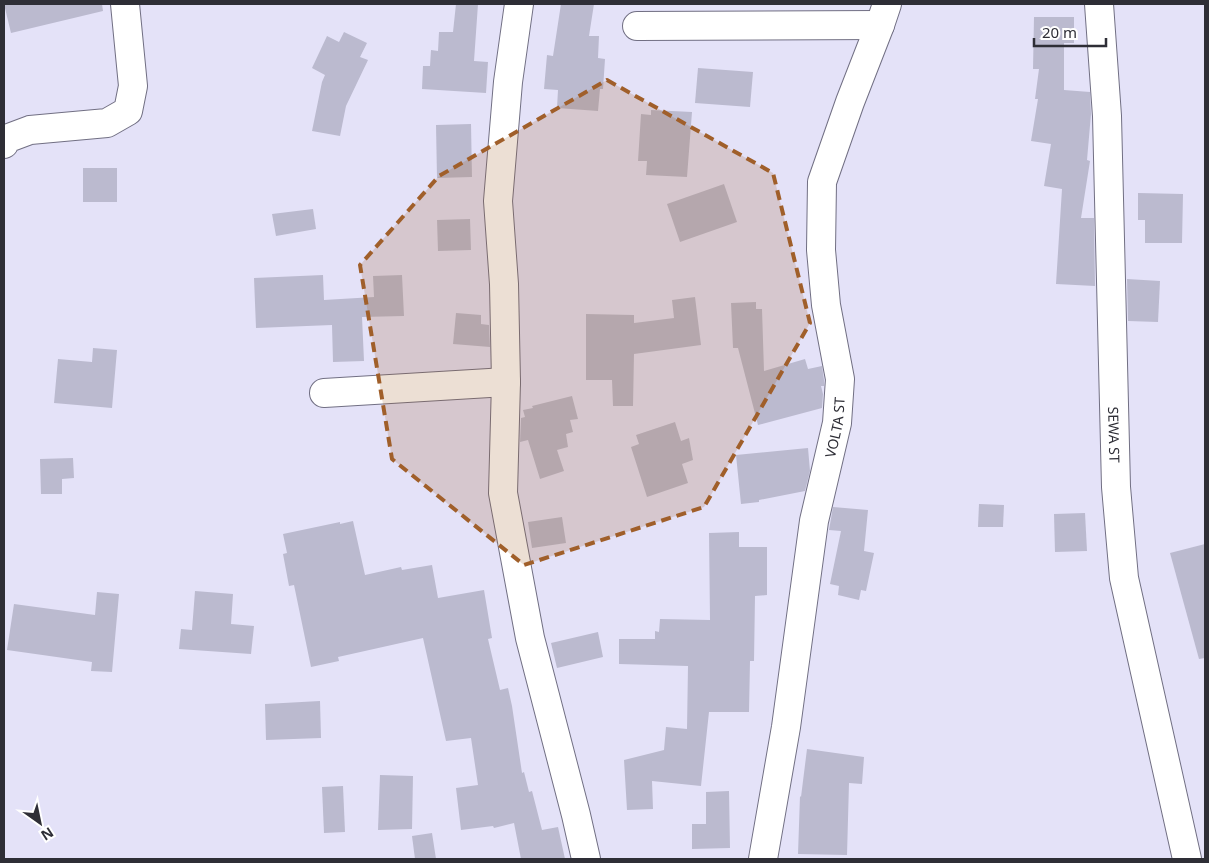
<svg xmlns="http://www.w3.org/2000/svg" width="1209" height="863" font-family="'Noto Sans',sans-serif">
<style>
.building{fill:#bbbacf}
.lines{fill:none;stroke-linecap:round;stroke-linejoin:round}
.street-casing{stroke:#716f83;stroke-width:30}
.street{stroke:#fff;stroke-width:28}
.marked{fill:#a05f2a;fill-opacity:0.2;stroke:#a05f2a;stroke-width:4;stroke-dasharray:10 6;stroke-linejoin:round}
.labels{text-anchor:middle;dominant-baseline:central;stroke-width:5;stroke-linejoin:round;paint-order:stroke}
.street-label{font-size:14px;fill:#2e2e36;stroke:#fff}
</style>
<rect width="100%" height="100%" fill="#e4e2f8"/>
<g class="building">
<path d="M4,4h98l1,7 -92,22z"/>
<path d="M456,4h22l-4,57 14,1 -2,31 -64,-4 1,-23h7l1,-16 7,1 1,-19h14z"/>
<path d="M561,4h33l-5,32h10l-1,22 7,1 -2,30h-3l-2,22 -41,-3 1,-18 -14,-1 3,-34 6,1z"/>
<path d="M1034,17h40v26h-10v47l26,2 1,22 -4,46 3,1 -9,57h13l1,68 -39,-2 6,-95 -18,-3 7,-42 -20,-3 7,-42h-3l4,-30h-6z"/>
<path d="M344,32l23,11 -7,14 8,3 -22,46 -6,30 -28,-5 10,-49 3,-7 -13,-7 15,-32 12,6z"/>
<path d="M698,68l55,4 -3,35 -55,-4z"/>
<path d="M651,110l41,2 -5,65 -41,-2 1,-14h-9l3,-47 10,1z"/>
<path d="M471,124l1,53 -35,1 -1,-53z"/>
<rect x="83" y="168" width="34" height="34"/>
<path d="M724,184l13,38 -57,20 -13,-38z"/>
<path d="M1138,193l45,1 -1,49h-37v-23h-7z"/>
<path d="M313,209l3,20 -40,7 -4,-22z"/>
<path d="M470,219l1,31 -33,1 -1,-31z"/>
<path d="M323,275l1,25 50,-3 -1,-21 29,-1 2,41 -42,1 2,44 -31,1 -1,-37 -76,3 -2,-50z"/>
<path d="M1127,279l33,2 -2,41 -30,-1z"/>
<path d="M695,297l6,48 -67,9 -1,52h-20l-1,-26h-26v-66l48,1v8l40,-5 -2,-18z"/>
<path d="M756,302v7h6l2,62 41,-12 3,10 14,-3 2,14v6h-3l2,8 -1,14 -64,17 -20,-77h-5l-2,-45z"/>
<path d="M456,313l25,2v9l8,1 1,22 -37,-3z"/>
<path d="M93,348l24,2 -5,58 -58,-5 4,-44 34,3z"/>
<path d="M572,396l6,23 -8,1 3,12 -7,2 2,13 -11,3 7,21 -24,8 -12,-39 -8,2 1,-24 4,-1 -2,-7 10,-2 -1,-2z"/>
<path d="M675,422l6,19 8,-3 4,22 -11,4 6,19 -41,14 -16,-50 8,-3 -3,-9z"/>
<path d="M808,448l2,23 -5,20 -46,9v2l-18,2 -5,-49z"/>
<path d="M73,458l1,20 -12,1v15h-21l-1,-35z"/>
<path d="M979,504l25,1 -1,22h-25z"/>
<path d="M833,507l35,3 -4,41 10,2 -8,38 -5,-1 -2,10 -21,-5 1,-9 -9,-2 11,-53 -12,-1z"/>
<path d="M1085,513l2,38 -32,1 -1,-38z"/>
<path d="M562,517l4,26 -34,5 -4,-26z"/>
<path d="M353,521l12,54 36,-8 1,3 30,-5 6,33 46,-8 8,48 -4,1 12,51 8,-2 4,18 10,67 2,-1 5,20 3,-1 10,39 16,-3 7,32h-44l-7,-36 -20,5 -1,-2 -32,4 -5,-42 22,-3 -7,-47 -25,3 -23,-103 -85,19 1,4 -28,6 -17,-82 -5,1 -6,-32 4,-1 -4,-19 57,-12v2z"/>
<path d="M739,532v15h28v48l-12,1 -1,65h-4l-1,51h-40l-8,74 -49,-5 1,28 -26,1 -3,-50 40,-10 2,-23 21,2 1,-63 -69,-2v-25h36v-8l4,1 1,-13 50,1 -1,-87z"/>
<path d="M1205,544v114l-6,1 -29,-106z"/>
<path d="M195,591l38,3 -2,30 23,2 -3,28 -72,-5 2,-20 11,1z"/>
<path d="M97,592l22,2 -7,78 -21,-1 1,-9 -85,-12 7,-46 81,11z"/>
<path d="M598,632l5,25 -46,11 -6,-25z"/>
<path d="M320,701l1,37 -55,2 -1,-36z"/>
<path d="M807,749l57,8 -2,27 -13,-1 -2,72 -49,-1 2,-58 1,1z"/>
<path d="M380,775l33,1 -1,53 -34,1z"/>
<path d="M343,786l2,46 -21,1 -2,-46z"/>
<path d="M729,791l1,57 -38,1v-25h14v-32z"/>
<path d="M432,833l4,26h-21l-3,-23z"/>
</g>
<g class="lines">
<defs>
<g id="street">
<path d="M519,4l-11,78 -10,119 6,83 2,98 -3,111 27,145 46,177 10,44"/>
<path id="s1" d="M1099,4l8,112 9,371 8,91 63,281"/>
<path d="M637,26l243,-1"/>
<path d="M4,144l2,-5 24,-9 77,-7 21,-12 5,-25 -8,-82"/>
<path d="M324,393l182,-11"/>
<path id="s2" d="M763,859l23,-132 28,-206 23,-98 3,-44 -14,-74 -5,-55 1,-68 28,-80 30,-77 7,-21"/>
</g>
</defs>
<use href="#street" class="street-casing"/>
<use href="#street" class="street"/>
</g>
<path class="marked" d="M607,80l166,93 37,150 -106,184 -180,58 -132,-106 -32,-194 79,-89z"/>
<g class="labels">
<g class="street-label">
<text stroke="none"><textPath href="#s2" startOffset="438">VOLTA ST</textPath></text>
<text stroke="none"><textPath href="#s1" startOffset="431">SEWA ST</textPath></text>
</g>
</g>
<rect width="1209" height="863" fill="none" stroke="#2e2e36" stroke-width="10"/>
<g transform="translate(40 823) rotate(147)" stroke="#ffffff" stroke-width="4" paint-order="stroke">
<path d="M0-4L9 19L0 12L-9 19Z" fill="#2e2e36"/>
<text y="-8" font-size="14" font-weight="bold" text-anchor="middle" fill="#2e2e36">N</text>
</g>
<path d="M1034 38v8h72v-8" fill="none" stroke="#2e2e36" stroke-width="2.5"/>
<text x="1042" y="38" font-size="15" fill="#2e2e36" stroke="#ffffff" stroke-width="4" paint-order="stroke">20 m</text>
</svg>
